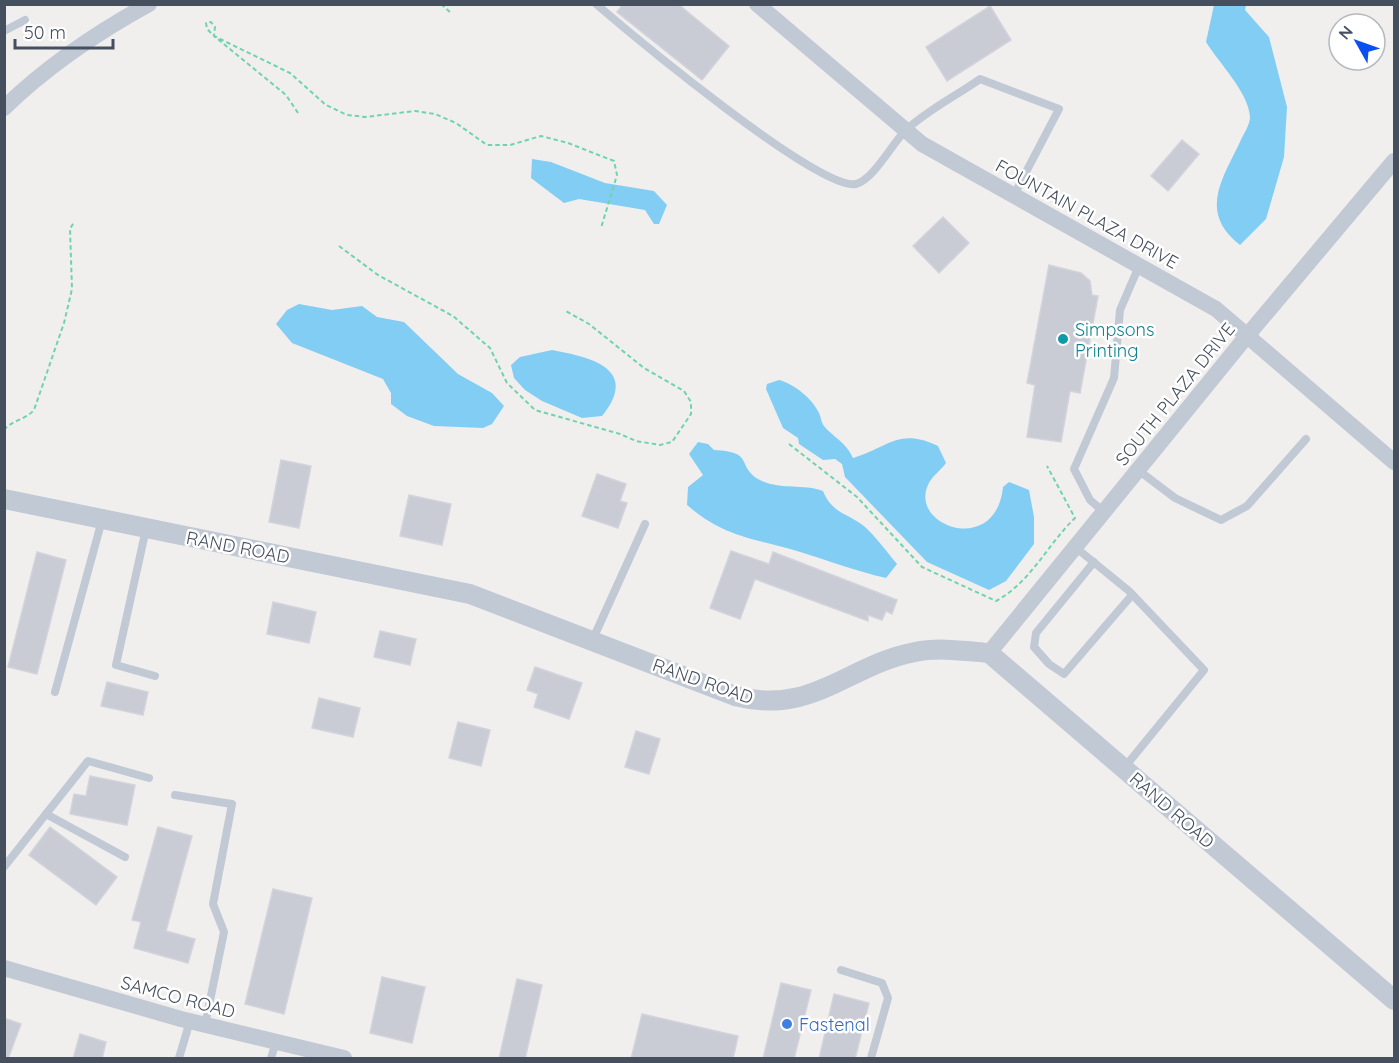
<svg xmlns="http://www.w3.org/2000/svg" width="1399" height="1063" font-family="Quicksand,sans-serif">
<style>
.water{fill:#82cdf3}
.building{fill:#caccd5;stroke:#d2d3db;stroke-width:1.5}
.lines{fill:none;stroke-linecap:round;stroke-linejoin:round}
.path{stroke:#6ed4af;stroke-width:2;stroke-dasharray:4.5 3;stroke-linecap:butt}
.service{stroke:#c1c9d5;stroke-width:8}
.minor{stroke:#c1c9d5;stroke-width:16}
.tertiary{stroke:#c1c9d5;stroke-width:20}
.culture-dot{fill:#0f9aa8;stroke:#fff;stroke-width:2}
.shop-dot{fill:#3f7fe0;stroke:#fff;stroke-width:2}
.labels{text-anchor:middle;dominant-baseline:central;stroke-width:5;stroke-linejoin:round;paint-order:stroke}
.street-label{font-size:18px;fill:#454f5e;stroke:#fff}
.culture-label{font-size:18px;fill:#0d838f;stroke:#fff;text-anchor:start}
.shop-label{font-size:18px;fill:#366cbe;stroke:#fff;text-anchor:start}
</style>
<rect width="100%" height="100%" fill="#f1efee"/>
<g class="water">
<path d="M1214,5h32l-1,5 24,27 18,70 -3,50 -18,62 -26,26c-41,-32 -19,-64 0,-103 3,-7 10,-17 10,-25 -1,-24 -31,-54 -44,-75z"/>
<path d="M532,159l19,3 54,21 49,8 13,14 -8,19h-5l-9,-14 -66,-11 -15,4 -33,-25z"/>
<path d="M299,304l33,6 30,-4 15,11 27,5 54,52 34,19 12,13 -12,18 -9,4 -49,-2 -27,-10 -16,-12v-11l-8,-14 -91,-36 -16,-19 11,-14z"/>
<path d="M552,350c39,7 88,19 50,66l-20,2 -40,-17 -17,-11 -11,-12 -3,-13 9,-8z"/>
<path d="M779,380c15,4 33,18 40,33 2,4 2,9 5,13 10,12 22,16 29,32 35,-10 45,-31 85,-12l8,17c-5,7 -15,14 -18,22 -19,41 68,72 75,2l6,-5 20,8 5,27v27l-28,37 -17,9 -62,-28 -82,-85 -3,-13 -7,-5 -12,1 -24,-16 -1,-6 -15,-10 -17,-39 1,-5z"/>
<path d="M698,442l10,2 6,6c41,2 22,15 44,29 21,12 44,4 65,12 9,23 27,23 42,36 12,11 22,25 32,37l-11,14c-31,-7 -59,-18 -89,-27 -45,-13 -73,-14 -110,-46l1,-18 15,-12 -14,-21z"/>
</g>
<g class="building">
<path d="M623,4h55l51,42 -27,34 -85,-68z"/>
<path d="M990,6l21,34 -64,41 -21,-34z"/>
<path d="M1182,140l17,14 -31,37 -17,-15z"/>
<path d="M943,217l26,26 -30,30 -26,-27z"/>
<path d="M1049,265l32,8 9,8 2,14 6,1 -18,97 -10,-2 -9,51 -34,-5 8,-52 -8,-2z"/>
<path d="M281,460l30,6 -12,62 -30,-6z"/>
<path d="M597,474l29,10 -6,17 7,2 -9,25 -36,-12z"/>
<path d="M409,495l42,9 -9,41 -42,-9z"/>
<path d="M731,551l38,13 4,-12 124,48 -5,14 -6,-3 -4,9 -14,-5v6l-113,-42 -15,40 -30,-11z"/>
<path d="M37,552l29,8 -29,114 -29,-7z"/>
<path d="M273,602l43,10 -7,31 -42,-9z"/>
<path d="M380,631l36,8 -6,26 -36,-8z"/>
<path d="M535,667l47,16 -13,36 -35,-12 4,-13 -11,-4z"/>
<path d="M107,682l41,10 -5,23 -42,-9z"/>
<path d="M319,698l41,10 -7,29 -41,-9z"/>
<path d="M458,722l32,8 -9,36 -32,-8z"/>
<path d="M636,731l24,8 -11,35 -24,-7z"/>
<path d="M90,776l45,9 -8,40 -57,-11 4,-20 12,2z"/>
<path d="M50,827l67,50 -21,28 -67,-50z"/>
<path d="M158,827l34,9 -26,95 29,8 -7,24 -54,-15 7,-26 -9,-2z"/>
<path d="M273,889l39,9 -28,116 -39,-10z"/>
<path d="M382,977l43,10 -13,56 -42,-10z"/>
<path d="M517,979l25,6 -17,74h-26z"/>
<path d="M781,983l30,7 -17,69h-31z"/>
<path d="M834,994l35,9 -14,56h-36z"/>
<path d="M642,1014l96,22 -5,23h-102z"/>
<path d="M4,1018l17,6 -13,35h-4z"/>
<path d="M80,1034l26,8 -4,17h-29z"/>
</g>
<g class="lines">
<g class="path">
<path d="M441,4l11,10"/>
<path d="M298,113l-12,-18 -72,-59 1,-9 -4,-5 -5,1 1,6 7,7 76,37 36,32 21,10 18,2 50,-6 20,3 21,9 31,22h23l31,-9 27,7 46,18 3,14 -16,53"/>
<path d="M339,246l39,29 75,41 37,32 17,35 28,27 85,24 16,7 24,4 12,-3 19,-28v-12l-7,-11 -40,-23 -55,-44 -25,-14"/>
<path d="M4,430c8,-10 21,-10 30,-20l30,-87 8,-34 -2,-60 4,-7"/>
<path d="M789,444l68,53 65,70 74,34c35,-19 51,-56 79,-83l-28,-52"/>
</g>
<g class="service">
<path d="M596,4c35,30 224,188 260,180 17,-4 36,-40 49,-53 21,-20 51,-35 75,-52l79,30 -45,86"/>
<path d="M4,31l21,-11"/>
<path d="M1138,470l37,28 46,22 26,-14 59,-67"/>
<path d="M1104,512l-14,-12 -16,-31 40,-91 6,-68 19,-44"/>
<path d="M146,529l-30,136 39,11"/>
<path d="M1075,547l54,44 75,79 -80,98"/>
<path d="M1094,562l-58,71 -2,14 15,17 15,10 68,-79"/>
<path d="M592,641l53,-117"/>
<path d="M55,692l47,-172"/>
<path d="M175,795l57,9 -19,100 11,28 -19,93"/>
<path d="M46,814l79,43"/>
<path d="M4,867l84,-106 61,17"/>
<path d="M841,970l41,13 6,15 -17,60"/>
<path d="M179,1058l11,-37"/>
<path d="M271,1058l5,-16"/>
</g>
<g class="minor">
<path d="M757,4l165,140 294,165 178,153"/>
<path d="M4,108c42,-41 94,-76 145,-104"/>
<path d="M989,653l257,-316 148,-176"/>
<path d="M4,968l177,51 163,39"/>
</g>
<path class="tertiary" d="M4,499l466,95 265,102c78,20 112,-31 180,-44 24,-5 50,-1 74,1l405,347"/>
</g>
<circle class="culture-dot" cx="1063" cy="339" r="6"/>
<circle class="shop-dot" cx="787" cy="1024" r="6"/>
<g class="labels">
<g class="street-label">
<text transform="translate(1087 214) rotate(29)">FOUNTAIN PLAZA DRIVE</text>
<text transform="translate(1175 394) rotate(-51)">SOUTH PLAZA DRIVE</text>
<text transform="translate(238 547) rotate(11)">RAND ROAD</text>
<text transform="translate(703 681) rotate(19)">RAND ROAD</text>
<text transform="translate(1172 810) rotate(41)">RAND ROAD</text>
<text transform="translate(178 997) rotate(15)">SAMCO ROAD</text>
</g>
<g class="culture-label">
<text x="1075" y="329">Simpsons<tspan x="1075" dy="21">Printing</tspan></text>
</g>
<g class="shop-label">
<text x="799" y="1024">Fastenal</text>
</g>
</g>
<rect width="1399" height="1063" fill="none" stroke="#454f5e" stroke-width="12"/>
<g transform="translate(1357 42) rotate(310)"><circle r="28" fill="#ffffff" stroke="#b5b9bf" stroke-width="1.5"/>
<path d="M0-4.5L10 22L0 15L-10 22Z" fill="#0a50f0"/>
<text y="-9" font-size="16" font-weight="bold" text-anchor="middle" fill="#454f5e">N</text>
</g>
<path d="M15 39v9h98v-9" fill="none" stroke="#454f5e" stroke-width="3"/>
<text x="24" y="39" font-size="18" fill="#454f5e" stroke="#ffffff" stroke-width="4.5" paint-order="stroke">50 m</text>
</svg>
